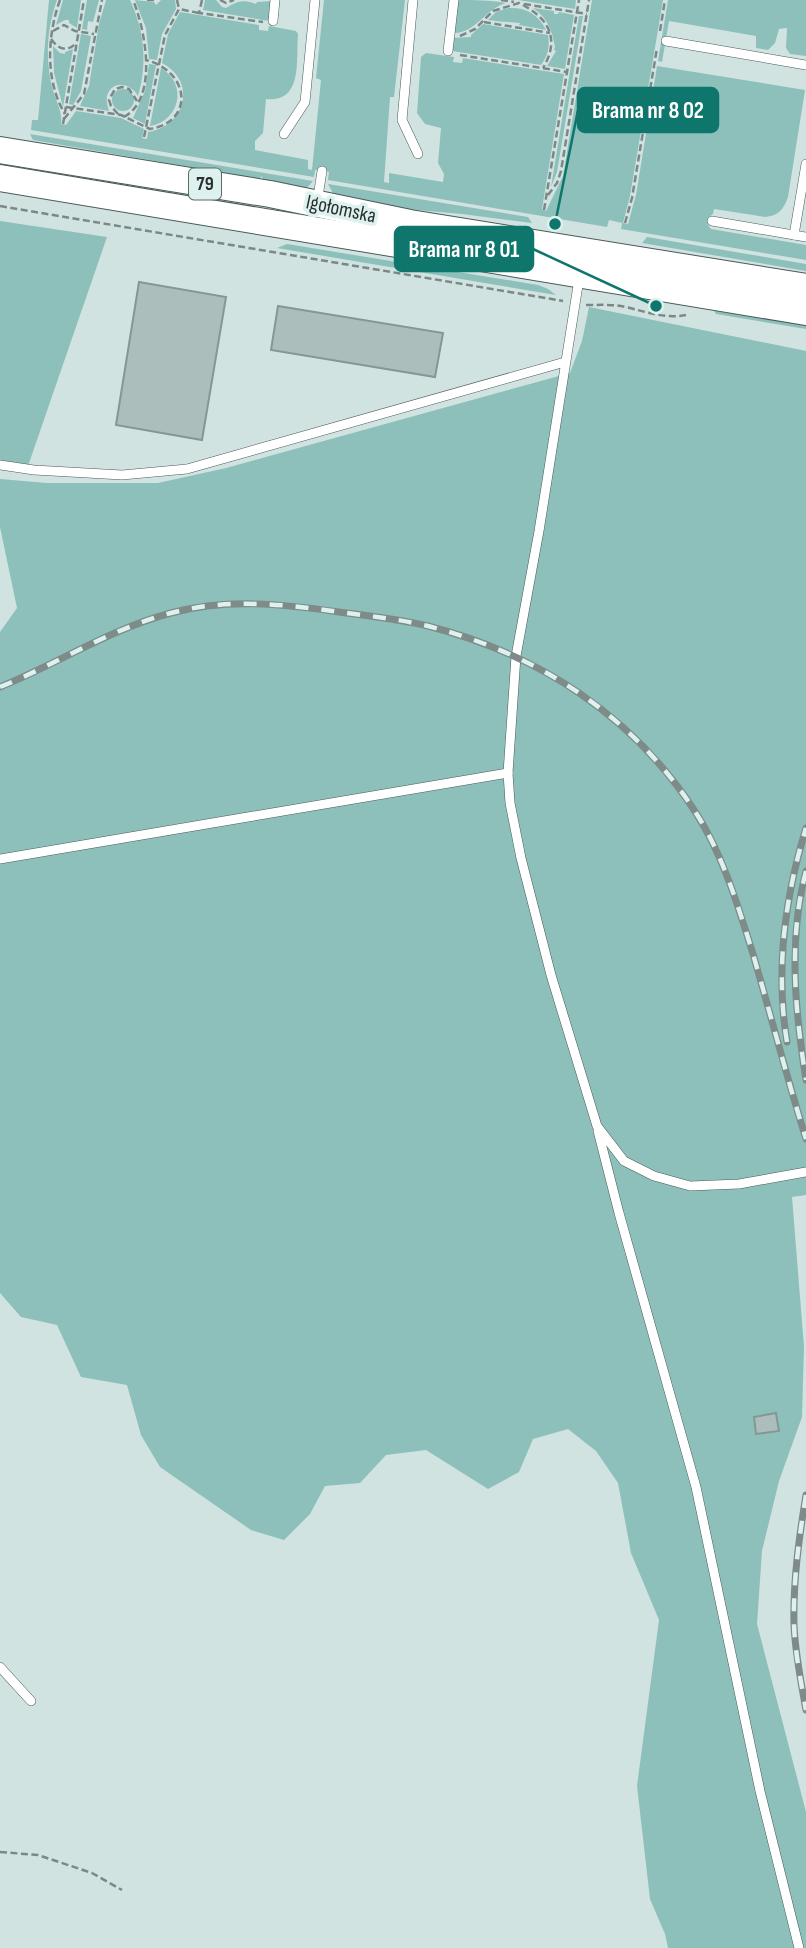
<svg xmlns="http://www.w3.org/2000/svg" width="806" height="1948" font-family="'Sofia Sans Condensed',sans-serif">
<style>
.green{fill:#8dc0ba}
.building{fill:#acbebc;stroke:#859795;stroke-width:2}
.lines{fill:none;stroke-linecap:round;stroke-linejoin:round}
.lane-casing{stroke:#4a5a58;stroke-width:10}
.primary-casing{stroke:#4a5a58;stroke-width:28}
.path{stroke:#7b8887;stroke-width:2.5;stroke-dasharray:7 3.5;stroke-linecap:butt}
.lane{stroke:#fff;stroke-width:9}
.primary{stroke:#fff;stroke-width:26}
.rail-casing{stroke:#7e8b89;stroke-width:7}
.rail{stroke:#ddf1ee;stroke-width:4.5;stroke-dasharray:13;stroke-linecap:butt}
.labels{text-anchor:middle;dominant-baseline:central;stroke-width:7;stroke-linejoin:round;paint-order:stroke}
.shield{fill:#ddf1ee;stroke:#5e6968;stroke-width:2}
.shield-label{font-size:19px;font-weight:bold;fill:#282f2e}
.street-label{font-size:21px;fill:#282f2e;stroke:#ddf1ee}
.leader{fill:none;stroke:#0f766e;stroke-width:2.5}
.callout-dot{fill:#0f766e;stroke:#ddf1ee;stroke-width:2.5}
.callout{fill:#0f766e;stroke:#0f766e;stroke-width:2.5}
.callout-label{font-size:23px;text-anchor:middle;font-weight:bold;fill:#fff}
</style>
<rect width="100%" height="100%" fill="#d0e3e1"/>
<g class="green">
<path d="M49,0h8c-10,28 -12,58 -5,87 3,12 11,25 9,37l5,1 10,-14 45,7 23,11 -2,9 5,1 1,-7c38,-6 49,-51 14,-69l6,-29 12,-22 79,13v5l9,1 1,-5 27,5 2,3c-2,27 5,69 -32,65l-3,34 -8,8v9l53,10v9l4,1 9,-90 -5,-2 8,-78h81l-11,97h-4l-6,85 5,1v-10l54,9 1,-8 -6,-11 3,-35 -16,-4 -8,-11 4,-56 5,-4 28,4 -1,5 9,1 1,-5 101,16 -22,135 4,2 17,-35 29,-176h71l-33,196 -7,27 5,1 8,-29 21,-129 148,24 -17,107c-4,12 -10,19 -23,20l-51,-8 -1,5 -4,3 -2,7 4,5 95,16v15l-185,-31 1,-6 -13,-3 -2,7 -279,-47 1,-8 -14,-2 -1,7 -283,-47 1,-10h6z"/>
<path d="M63,0h18l-4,28 -8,-5v-3h-4l-9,5z"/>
<path d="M87,0h12l-6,22 -5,-1 -1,9 -5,-1z"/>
<path d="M106,0h24c14,30 18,63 8,96 -7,-13 -26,-17 -31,0 -1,5 1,12 2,15l-29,-5 9,-20 10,-62z"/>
<path d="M135,0l19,2 2,3 5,-5h14l1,9 -14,25 -5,26 -8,-1 -3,-31z"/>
<path d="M205,0h11l6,7 4,1c14,-8 18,-8 30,-4l1,-2 15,-1 -3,20 -66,-11z"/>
<path d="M458,0c18,0 30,0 48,3 -21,6 -30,30 -52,30z"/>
<path d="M518,0h58l-1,9z"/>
<path d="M668,0h138v56l-16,-2 -4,-6 1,-20 -8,1 -4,14 -7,7 -12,-2v-12l-87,-15 -7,41 -4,-1z"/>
<path d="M508,8c18,-1 30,6 38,22l-27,-5 1,-2c-9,-1 -19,-1 -32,-3l8,-8z"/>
<path d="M533,8l21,3v3h4l1,-2 15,3 -9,54 -18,-3 9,-15 -2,-1 1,-3c-3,-16 -7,-29 -22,-39z"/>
<path d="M579,16h4l-26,156 -6,15z"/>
<path d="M483,24l65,11c2,11 0,21 -7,30l-89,-14 1,-13 18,-1v-2z"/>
<path d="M81,34l10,2 -10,55 -8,14 -4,-1z"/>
<path d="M53,46l7,7 5,1v-2l8,-3 -10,58 -9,-34z"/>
<path d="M149,64l7,1 -11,59 -12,-6 12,-27z"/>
<path d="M161,68c27,16 19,53 -11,58z"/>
<circle cx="123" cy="100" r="11"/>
<path d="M30,134l283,47 -6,7 -45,-9v-3l-3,3 -226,-39z"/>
<path d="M328,184l200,33 4,6 -70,-9 -68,-6 -60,-13z"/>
<path d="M0,221l107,16 -79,229 -28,-5z"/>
<path d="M647,237l159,27v7l-164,-28z"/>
<path d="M287,244l251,41 10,4 8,6 -279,-47z"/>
<path d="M589,307l217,44v844l-14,2 12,150 -2,70 -23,64 -17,70 -5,73 49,188v136h-138l-3,-14 -15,-35 -13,-113 22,-166 -28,-67 -13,-70 -22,-32 -28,-22 -35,10 -14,33 -31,17 -62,-39 -40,5 -26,28 -35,3 -15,28 -26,26 -33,-10 -91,-63 -19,-32 -14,-50 -46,-8 -24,-52 -36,-8 -21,-24v-661l17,-24 -17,-81v-48l47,4h111l68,-15 344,-95 12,-32z"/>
<path d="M713,309l93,14v6l-90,-15z"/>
</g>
<g class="building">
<path d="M139,282l87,15 -24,143 -86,-15z"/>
<path d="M278,306l165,27 -8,44 -164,-27z"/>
<path d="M776,1413l3,18 -23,3 -2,-17z"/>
</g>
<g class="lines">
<defs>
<g id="lane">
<path d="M413,0l-11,120 16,34"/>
<path d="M273,21l2,-21"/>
<path d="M666,41l140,24"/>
<path d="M448,51l6,-51"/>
<path d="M284,134l21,-32 10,-102"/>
<path d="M317,203l5,-32"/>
<path d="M712,221l94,16"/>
<path d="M794,235l12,-71"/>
<path d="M579,279l-40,252 -23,125 -8,117 2,30 11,55 30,117 46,151 27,35 30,15 36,10 49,-2 67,-12"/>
<path d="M0,465l34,5 88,5 65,-6 378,-107"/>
<path d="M0,859l508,-86"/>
<path d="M598,1131l21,82 77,274 64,304 39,157"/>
<path d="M0,1667l31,34"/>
</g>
<g id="primary">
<path d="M0,150l270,44 140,29 396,64"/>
<path d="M0,178l806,134"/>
</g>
</defs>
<use href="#lane" class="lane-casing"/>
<use href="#primary" class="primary-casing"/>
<g class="path">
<path d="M60,0c-13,36 -15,81 5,114"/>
<path d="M147,0h7"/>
<path d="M177,0l2,9"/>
<path d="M202,0l-3,13 64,9"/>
<path d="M220,0l6,3 8,-3"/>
<path d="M501,0l13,2"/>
<path d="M524,4l63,10"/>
<path d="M484,22l66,11"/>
<path d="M53,31l11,-6 11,6 19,3"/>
<path d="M660,31l5,-31"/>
<path d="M460,36l15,-7 18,-18 26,-8c29,14 42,35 24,65"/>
<path d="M51,39c7,10 16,14 25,4"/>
<path d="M460,55l107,17"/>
<path d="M66,107l55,8 29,14c44,-7 41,-57 -4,-69"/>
<path d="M118,114l-7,-8 -2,-6 6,-11 7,-2 7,2 8,12"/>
<path d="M124,117c35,-19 21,-88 9,-117"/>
<path d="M64,119l20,-25 18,-94"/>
<path d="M63,124l21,-124"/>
<path d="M144,137l21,-102 14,-26 20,4"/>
<path d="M548,195l9,-12 4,-12 28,-171"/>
<path d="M0,206l563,95"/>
<path d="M544,210l35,-210"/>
<path d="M625,223l7,-25 25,-150"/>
<path d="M586,305c14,0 26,-1 40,2 21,5 38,12 60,8"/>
<path d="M0,1852l38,3 54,18 30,17"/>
</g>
<use href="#lane" class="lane"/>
<use href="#primary" class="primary"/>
<defs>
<g id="rail">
<path d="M0,687c57,-23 110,-58 171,-74 56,-15 112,-9 168,-1 30,4 60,7 89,14 110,28 206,90 268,187 27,42 42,93 57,141 18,62 34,124 53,185"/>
<path d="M806,871c-18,69 -11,139 0,209"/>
<path d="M787,1042c-12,-72 -2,-145 19,-214"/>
<path d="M806,1495c-7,43 -13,86 -12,129 1,29 7,58 12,86"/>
</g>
</defs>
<use href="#rail" class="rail-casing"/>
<use href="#rail" class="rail"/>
</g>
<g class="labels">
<rect class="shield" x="189" y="168.5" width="32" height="31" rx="5"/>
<g class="shield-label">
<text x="205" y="184">79</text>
</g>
<g class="street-label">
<text transform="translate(341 209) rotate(12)">Igołomska</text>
</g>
</g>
<path class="leader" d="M555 224L578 110M656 306L533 249"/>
<g class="callout-dot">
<circle cx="555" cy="224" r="7"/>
<circle cx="656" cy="306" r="7"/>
</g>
<g class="callout">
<rect x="578" y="88" width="140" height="44" rx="7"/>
<rect x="395" y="227" width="138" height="44" rx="7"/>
</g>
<g class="callout-label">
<text x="648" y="118">Brama nr 8 02</text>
<text x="464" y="257">Brama nr 8 01</text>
</g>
</svg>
